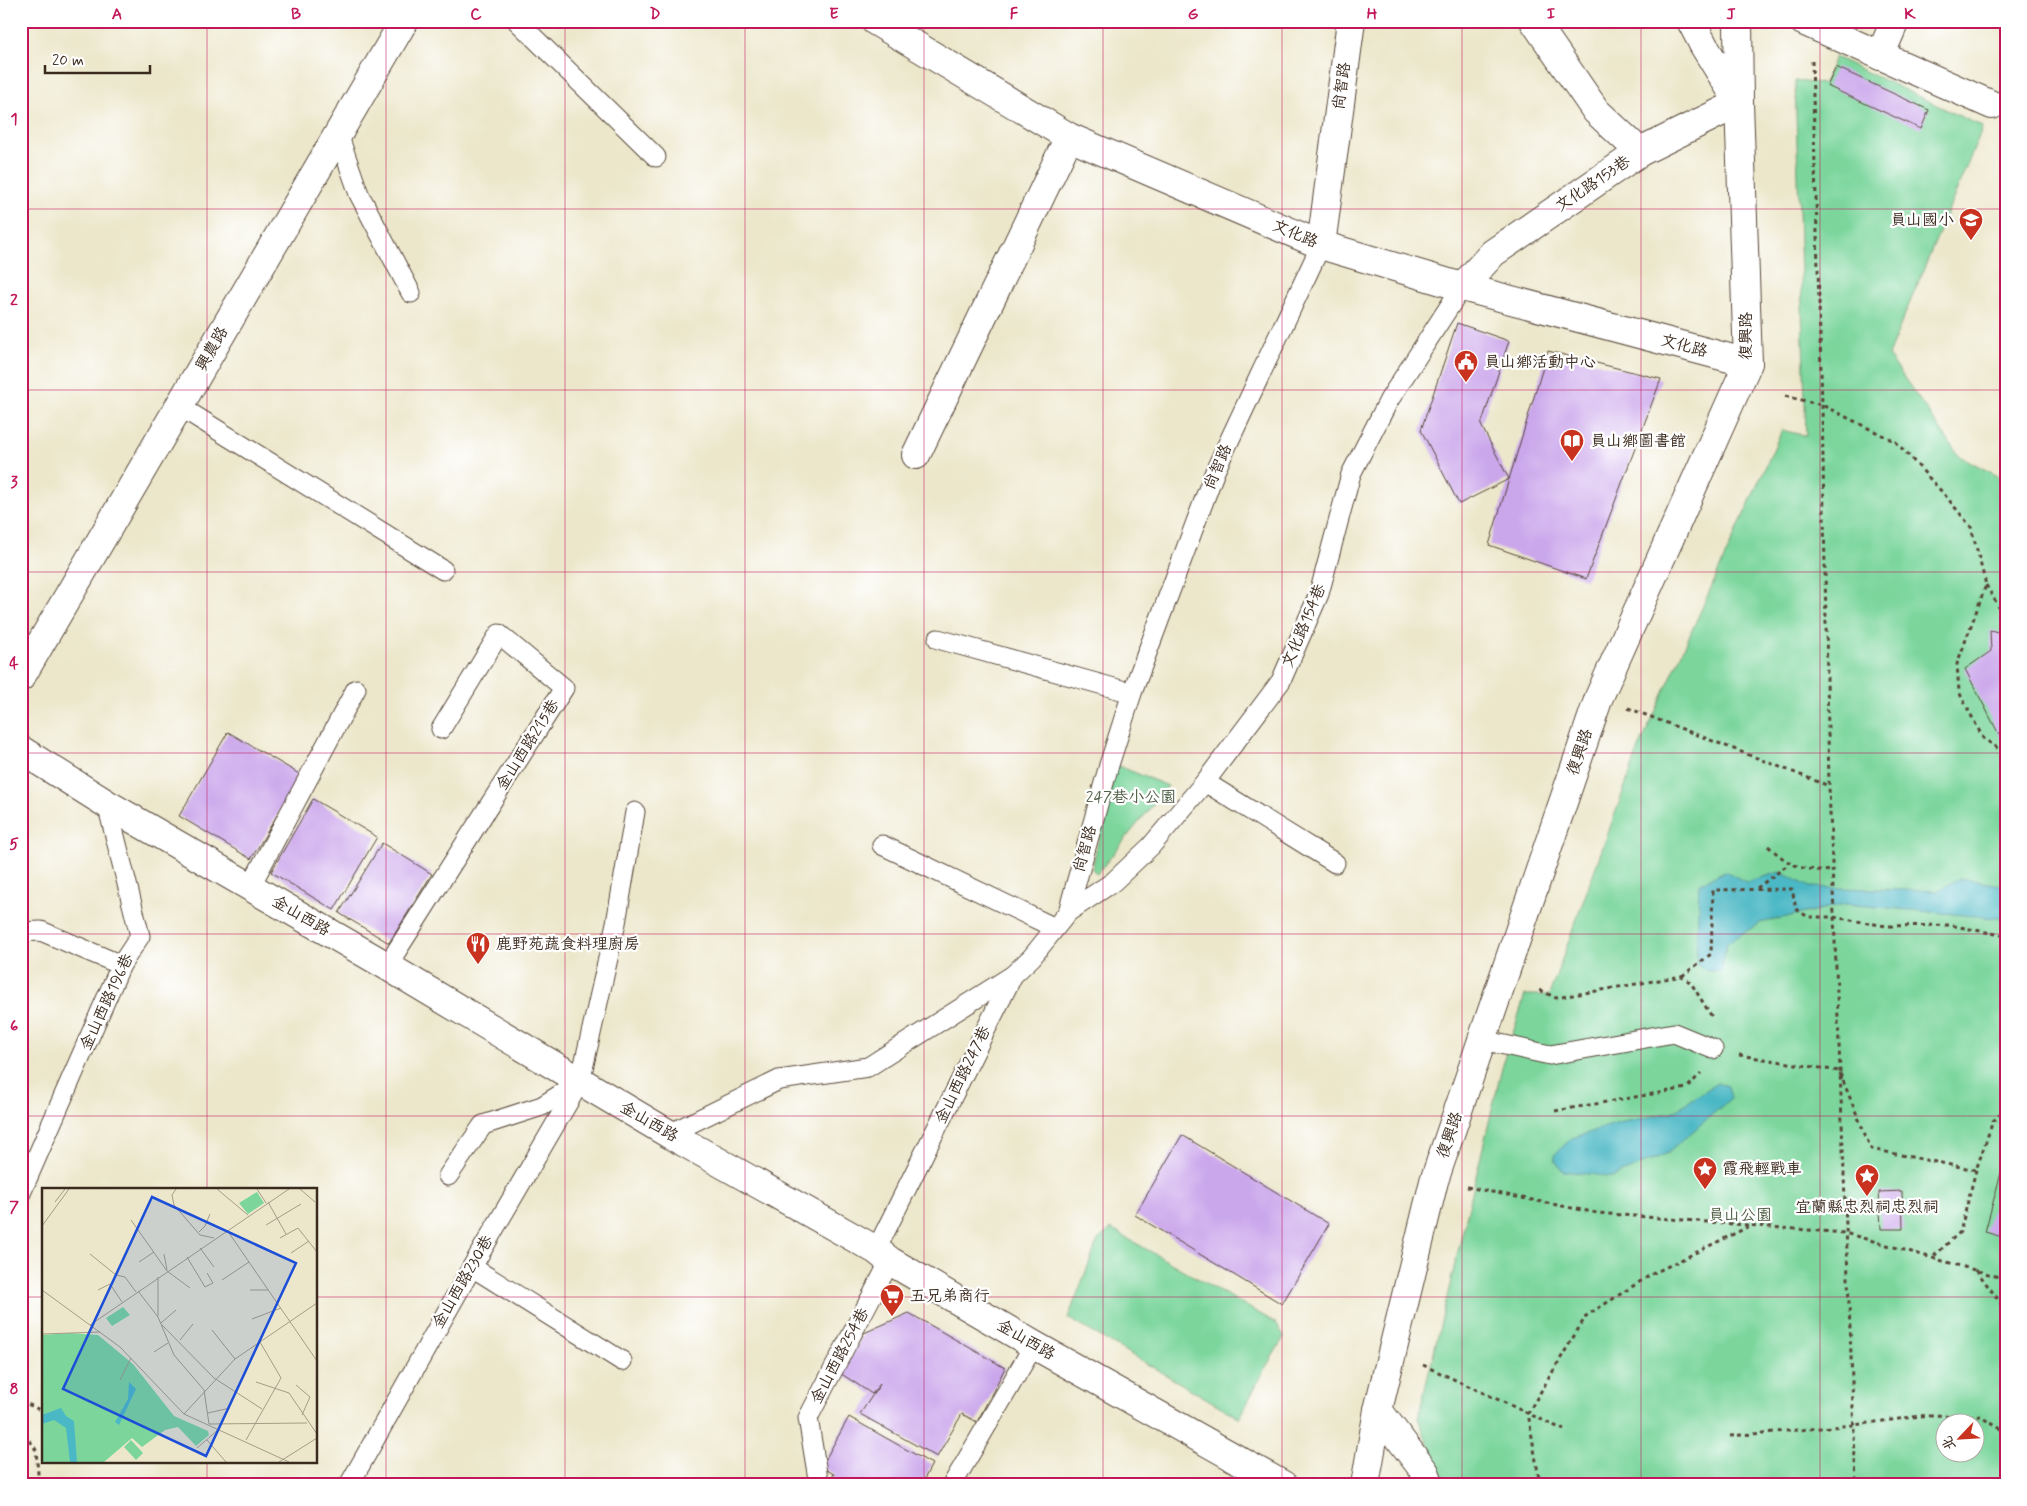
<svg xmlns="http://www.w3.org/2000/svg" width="2027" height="1506" font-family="Mynerve,'LXGW WenKai TC',sans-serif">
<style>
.green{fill:#7cd69c;stroke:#5c805d;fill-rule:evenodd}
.water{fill:#4bb8c5;stroke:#437172}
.building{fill:#caa6eb}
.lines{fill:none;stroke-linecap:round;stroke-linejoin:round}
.service-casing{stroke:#564638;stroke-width:21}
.minor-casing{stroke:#564638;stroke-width:30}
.path{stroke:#564638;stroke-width:3;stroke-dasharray:4 4;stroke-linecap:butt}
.service{stroke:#fff;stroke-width:19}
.minor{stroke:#fff;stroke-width:28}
.grid{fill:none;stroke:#c2185b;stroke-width:1;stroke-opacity:0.55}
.labels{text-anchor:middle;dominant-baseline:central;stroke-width:4.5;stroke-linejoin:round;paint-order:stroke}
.street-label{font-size:16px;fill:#3b2a1e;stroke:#fff}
.poi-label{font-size:16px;fill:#3b2a1e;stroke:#fff;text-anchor:start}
.park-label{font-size:16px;fill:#4e5e44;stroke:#fff}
.inset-road{fill:none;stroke:#a59b86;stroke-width:1}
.view{fill:#1d4ed8;fill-opacity:0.15;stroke:#1d4ed8;stroke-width:2.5}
.inset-edge{fill:none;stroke:#3b2a1e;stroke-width:2.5}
.neatline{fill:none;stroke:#c2185b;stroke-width:2}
.grid-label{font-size:16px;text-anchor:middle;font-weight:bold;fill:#c2185b}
</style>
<rect width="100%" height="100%" fill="#fff"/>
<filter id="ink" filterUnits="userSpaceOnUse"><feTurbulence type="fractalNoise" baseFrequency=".02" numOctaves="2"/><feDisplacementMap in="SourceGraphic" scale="10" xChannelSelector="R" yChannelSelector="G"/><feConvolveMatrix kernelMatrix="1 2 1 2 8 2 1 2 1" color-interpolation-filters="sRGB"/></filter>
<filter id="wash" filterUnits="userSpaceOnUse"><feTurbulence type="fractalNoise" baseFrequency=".0096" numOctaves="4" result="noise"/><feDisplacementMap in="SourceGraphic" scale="20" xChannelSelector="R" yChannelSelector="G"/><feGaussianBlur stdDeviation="1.12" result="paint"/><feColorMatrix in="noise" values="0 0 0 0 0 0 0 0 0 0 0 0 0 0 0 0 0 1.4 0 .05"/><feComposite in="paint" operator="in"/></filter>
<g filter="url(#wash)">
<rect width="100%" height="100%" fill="#ece7cb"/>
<g class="green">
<path d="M1835,57l148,70 -95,228 71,101 47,24v1005h-562l-26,-67 84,-350 23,-73h24l90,-247 143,-318 24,6 -11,-355 29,3zM1944,1424h30v30h-30z"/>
<path d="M1116,765l52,21 -71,88 -5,-5z"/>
<path d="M1111,1229l165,94 8,14 -24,40 -20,41 -172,-100 30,-78z"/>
</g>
<g class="water">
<path d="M1725,871l21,11 34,-10 30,15 128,4 21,-13 47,8v33l-161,-15 -85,19 -33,20 -6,28h-15l-10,-7 3,-80z"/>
<path d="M1717,1083l11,3 3,12 -63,55 -55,24 -50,-6 -8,-10 -1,-6 18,-17 46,-15 55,-11z"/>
</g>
<g id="blocks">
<g class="building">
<path d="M1836,67l93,43 -8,19 -94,-43z"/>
<path d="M1457,323l52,18 -28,84 28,54 -50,25 -38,-74z"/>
<path d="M1548,351l113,28 -75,200 -97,-34z"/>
<path d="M1990,630l16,4v114l-41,-79 26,-18z"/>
<path d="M228,732l73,43 -50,84 -72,-43z"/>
<path d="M313,799l64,38 -43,73 -63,-38z"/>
<path d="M382,843l50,31 -43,69 -50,-30z"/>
<path d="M2006,1118v18l-7,-14z"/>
<path d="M1182,1135l147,89 -47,80 -147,-89z"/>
<path d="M2002,1169l4,1v68l-21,-6z"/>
<path d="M1902,1191l1,38h-22l-2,-37z"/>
<path d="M909,1313l96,55 -28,54 -15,-8 -25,43 -77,-43 20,-30 -8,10 -32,-21 24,-40z"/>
<path d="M849,1417l83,47 -11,21h-93l6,-11 -13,-7z"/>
</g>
</g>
</g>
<g filter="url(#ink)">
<use href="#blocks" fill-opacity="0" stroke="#564638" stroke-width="1"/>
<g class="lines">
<defs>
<g id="service">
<path d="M517,21l139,136"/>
<path d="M338,134l21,60 52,99"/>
<path d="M179,406l264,164"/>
<path d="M938,639l194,54"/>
<path d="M1205,782l130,81"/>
<path d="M882,845l173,83"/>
<path d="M250,887l106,-198"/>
<path d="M1068,912l41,-147 23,-72 83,-222 106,-226"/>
<path d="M21,932l20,-1 80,34"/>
<path d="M387,966l177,-278 -65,-54 -58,95"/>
<path d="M1482,1040l68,15 124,-22 39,16"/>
<path d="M669,1134l110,-54 89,-13 145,-92"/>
<path d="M448,1176l35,-51 59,-19 35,-22"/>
<path d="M21,1193l100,-228 19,-29 -33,-132"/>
<path d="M876,1250l137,-275 19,-18 36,-45 45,-30 38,-36 54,-64 76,-101 38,-87 32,-120 38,-74 73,-113"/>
<path d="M472,1267l150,94"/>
<path d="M349,1485l123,-218 108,-185 36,-159 19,-111"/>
<path d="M819,1485l-11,-67 82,-157"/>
<path d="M952,1485l82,-140"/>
</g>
<g id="minor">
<path d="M875,21l194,116 252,108 141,42 286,76"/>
<path d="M1534,21l62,90 44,41"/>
<path d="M1803,21l189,84"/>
<path d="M1880,56l15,-35"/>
<path d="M1321,245l30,-224"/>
<path d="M1462,287l31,-34 147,-101 99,-49 -35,-57 -13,-25"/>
<path d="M916,455l153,-318"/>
<path d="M21,677l383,-656"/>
<path d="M21,750l86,54 280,162 282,168 207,116 14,11 144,84 249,140"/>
<path d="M1378,1410l47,62 5,13"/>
<path d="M1365,1485l13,-75 56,-229 48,-141 117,-343 149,-334 -9,-260 -1,-82"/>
</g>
</defs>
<use href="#service" class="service-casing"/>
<use href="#minor" class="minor-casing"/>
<g class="path">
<path d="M1812,61l10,344 7,381 27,699"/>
<path d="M1785,396l37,9 74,37 48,52 27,33 15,58 -29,79 2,28 24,46 23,16"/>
<path d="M1986,585l14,24 6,2"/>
<path d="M1628,708l201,78"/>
<path d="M1768,846c25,22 31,23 63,25"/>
<path d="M1757,888l32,-24"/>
<path d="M1682,976l29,-22 2,-64 79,-1 4,20 12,8h25l53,9 63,-1 57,11"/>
<path d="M1540,990l16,8 126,-22 9,7 21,34"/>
<path d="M1739,1055l100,16 32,78 105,21 17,-49 13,-12"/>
<path d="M1555,1111l132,-23 14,-15"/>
<path d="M1467,1187l130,26 248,20 161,46"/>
<path d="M1934,1256l26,-24 16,-62"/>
<path d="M1976,1270l30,40"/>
<path d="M1423,1365l141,65"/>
<path d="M21,1401l23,11"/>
<path d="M21,1427l15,23 3,35"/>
<path d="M1730,1436l124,-11 74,-10 51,1 27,16"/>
<path d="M1540,1485l-12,-72 58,-97 66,-42 100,-49"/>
</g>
<use href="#service" class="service"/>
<use href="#minor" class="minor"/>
</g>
</g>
<path class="grid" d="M207,21v1169M386,21v1464M565,21v1464M745,21v1464M924,21v1464M1103,21v1464M1282,21v1464M1462,21v1464M1641,21v1464M1820,21v1464M21,209h1985M21,390h1985M21,572h1985M21,753h1985M21,934h1985M21,1116h1985M21,1297h23M316,1297h1690M207,1462v23"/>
<defs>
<symbol id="school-pin" viewBox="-11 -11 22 30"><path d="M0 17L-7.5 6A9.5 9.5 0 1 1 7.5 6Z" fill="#c8321e" stroke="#fff"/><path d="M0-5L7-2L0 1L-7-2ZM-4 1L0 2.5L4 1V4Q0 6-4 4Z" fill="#fff"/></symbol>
<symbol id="civic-pin" viewBox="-11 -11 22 30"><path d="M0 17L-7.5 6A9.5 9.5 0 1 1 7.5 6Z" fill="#c8321e" stroke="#fff"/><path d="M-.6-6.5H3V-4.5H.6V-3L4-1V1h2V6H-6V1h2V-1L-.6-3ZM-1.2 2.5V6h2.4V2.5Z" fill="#fff"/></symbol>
<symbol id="library-pin" viewBox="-11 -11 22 30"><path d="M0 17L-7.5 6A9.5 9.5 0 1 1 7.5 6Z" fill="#c8321e" stroke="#fff"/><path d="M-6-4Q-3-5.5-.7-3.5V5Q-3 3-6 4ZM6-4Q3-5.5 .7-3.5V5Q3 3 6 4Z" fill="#fff"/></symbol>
<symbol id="restaurant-pin" viewBox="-11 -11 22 30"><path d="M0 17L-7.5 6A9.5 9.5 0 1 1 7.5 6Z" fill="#c8321e" stroke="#fff"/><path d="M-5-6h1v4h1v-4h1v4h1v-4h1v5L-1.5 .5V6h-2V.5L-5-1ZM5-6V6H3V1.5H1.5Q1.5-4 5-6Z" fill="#fff"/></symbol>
<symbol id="sight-pin" viewBox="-11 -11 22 30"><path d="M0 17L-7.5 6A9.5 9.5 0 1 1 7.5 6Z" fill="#c8321e" stroke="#fff"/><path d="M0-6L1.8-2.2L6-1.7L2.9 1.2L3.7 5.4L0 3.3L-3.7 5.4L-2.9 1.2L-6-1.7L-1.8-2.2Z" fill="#fff"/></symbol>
<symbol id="supermarket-pin" viewBox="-11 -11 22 30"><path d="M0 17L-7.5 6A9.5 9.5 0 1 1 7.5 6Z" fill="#c8321e" stroke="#fff"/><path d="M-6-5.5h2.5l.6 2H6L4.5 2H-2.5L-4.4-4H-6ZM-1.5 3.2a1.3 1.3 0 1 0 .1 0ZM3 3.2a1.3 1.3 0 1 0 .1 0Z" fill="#fff"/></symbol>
</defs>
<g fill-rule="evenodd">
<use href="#school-pin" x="1957" y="206" width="28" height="38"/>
<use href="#civic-pin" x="1452" y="348" width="28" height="38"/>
<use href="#library-pin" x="1558" y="427" width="28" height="38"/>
<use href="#restaurant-pin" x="464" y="930" width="28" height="38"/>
<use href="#sight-pin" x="1691" y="1155" width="28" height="38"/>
<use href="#sight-pin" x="1853" y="1162" width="28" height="38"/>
<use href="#supermarket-pin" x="878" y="1282" width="28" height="38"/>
</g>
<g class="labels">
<g class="street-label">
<text transform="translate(1342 86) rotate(-82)">尚智路</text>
<text transform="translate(1593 184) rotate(-34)">文化路153巷</text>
<text transform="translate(1295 234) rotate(23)">文化路</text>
<text transform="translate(1746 336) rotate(-90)">復興路</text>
<text transform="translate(1684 346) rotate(15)">文化路</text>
<text transform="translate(212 349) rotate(-60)">興農路</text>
<text transform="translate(1218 467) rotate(-67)">尚智路</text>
<text transform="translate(1304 626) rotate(-67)">文化路154巷</text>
<text transform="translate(528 745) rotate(-58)">金山西路215巷</text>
<text transform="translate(1580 752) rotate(-71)">復興路</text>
<text transform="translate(1085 849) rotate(-74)">尚智路</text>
<text transform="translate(301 916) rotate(30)">金山西路</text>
<text transform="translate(107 1002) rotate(-65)">金山西路196巷</text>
<text transform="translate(963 1075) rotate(-64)">金山西路247巷</text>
<text transform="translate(649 1122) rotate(30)">金山西路</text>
<text transform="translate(1450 1135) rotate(-71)">復興路</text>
<text transform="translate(463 1282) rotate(-60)">金山西路230巷</text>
<text transform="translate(1026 1340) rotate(30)">金山西路</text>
<text transform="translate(840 1356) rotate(-62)">金山西路254巷</text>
</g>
<g class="poi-label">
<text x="1954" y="220" text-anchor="end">員山國小</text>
<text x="1484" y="362">員山鄉活動中心</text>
<text x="1590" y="441">員山鄉圖書館</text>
<text x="496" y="944">鹿野苑蔬食料理廚房</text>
<text x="1722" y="1169">霞飛輕戰車</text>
<text x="1867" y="1207" text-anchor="middle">宜蘭縣忠烈祠忠烈祠</text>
<text x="910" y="1296">五兄弟商行</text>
</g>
<g class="park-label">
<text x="1131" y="797">247巷小公園</text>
<text x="1740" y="1215">員山公園</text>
</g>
</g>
<g transform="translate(42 1188)">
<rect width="275" height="275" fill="#ece7cb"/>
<path d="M215,4l7,11 -16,11 -9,-11zM81,119l7,8 -18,11 -6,-8zM28,145l28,2 35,29 41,52 34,15 1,4 -13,11 -18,-19 -13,3 -23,17 -10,-9 -28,24h-62v-127zM89,252l12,13 -7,7 -12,-13z" fill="#7cd69c"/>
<path d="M87,194l7,7 -17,36 -4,-3 13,-23zM19,220l5,8 8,5 3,41h-7l-4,-34 -12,-8 -12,4v-9z" fill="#4bb8c5"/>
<path class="inset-road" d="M134,1l-4,6 2,10 26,30 14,3M175,1l31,26M215,1l9,14M258,1l15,13M13,14l10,-13M226,14l18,32M89,32l36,51 23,17M224,37l35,-21M0,38l27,-37M185,42l90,131M157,44l6,-6 5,-12M238,50l18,-10 19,24M158,60l14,19M249,65l18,-12M48,66l26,21 9,2 11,15M122,66l3,16M145,69l18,30 8,-4 -6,-10M97,74l15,-10M180,92l27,-18M0,102l78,57 64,67 105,48M56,102l12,-6 12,18M208,102h18M96,103l20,26 16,38 30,35 5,34 98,-1M116,128v-39M210,131l29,-11M119,135l15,-13M48,137l199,-136M120,137l52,53 48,31M170,142l23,29M0,146l58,-2M138,152l13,-16M112,164l14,-9M78,192l11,-22M214,194l33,11 28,41M254,197l14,12 -8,18M166,225l22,-5M142,226l51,-55 82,-56M165,252l19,22M204,252l35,-62 -21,-36M155,260l22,-19M237,274l38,-24"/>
<path class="view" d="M110,9l144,66 -90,193 -143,-67z"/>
<rect width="275" height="275" class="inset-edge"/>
</g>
<rect width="2027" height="1506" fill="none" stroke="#fff" stroke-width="55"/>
<g transform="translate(1960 1438) rotate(245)"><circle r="24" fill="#ffffff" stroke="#b1aaa5"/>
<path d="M0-4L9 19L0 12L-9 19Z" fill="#c8321e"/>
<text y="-8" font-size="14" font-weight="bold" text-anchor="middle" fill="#3b2a1e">北</text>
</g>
<path d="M45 65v8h105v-8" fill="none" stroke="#3b2a1e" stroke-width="2.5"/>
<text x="52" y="65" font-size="15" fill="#3b2a1e" stroke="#ffffff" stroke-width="4" paint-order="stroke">20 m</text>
<rect x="28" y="28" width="1972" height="1450" class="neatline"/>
<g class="grid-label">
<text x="117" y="19">A</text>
<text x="296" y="19">B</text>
<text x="476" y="19">C</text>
<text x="655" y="19">D</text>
<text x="834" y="19">E</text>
<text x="1014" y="19">F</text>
<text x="1193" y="19">G</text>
<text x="1372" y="19">H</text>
<text x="1551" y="19">I</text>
<text x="1731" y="19">J</text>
<text x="1910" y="19">K</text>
<text x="14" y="124">1</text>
<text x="14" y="305">2</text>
<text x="14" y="487">3</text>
<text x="14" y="668">4</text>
<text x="14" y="849">5</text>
<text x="14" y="1031">6</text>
<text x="14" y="1212">7</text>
<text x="14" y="1394">8</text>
</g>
</svg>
